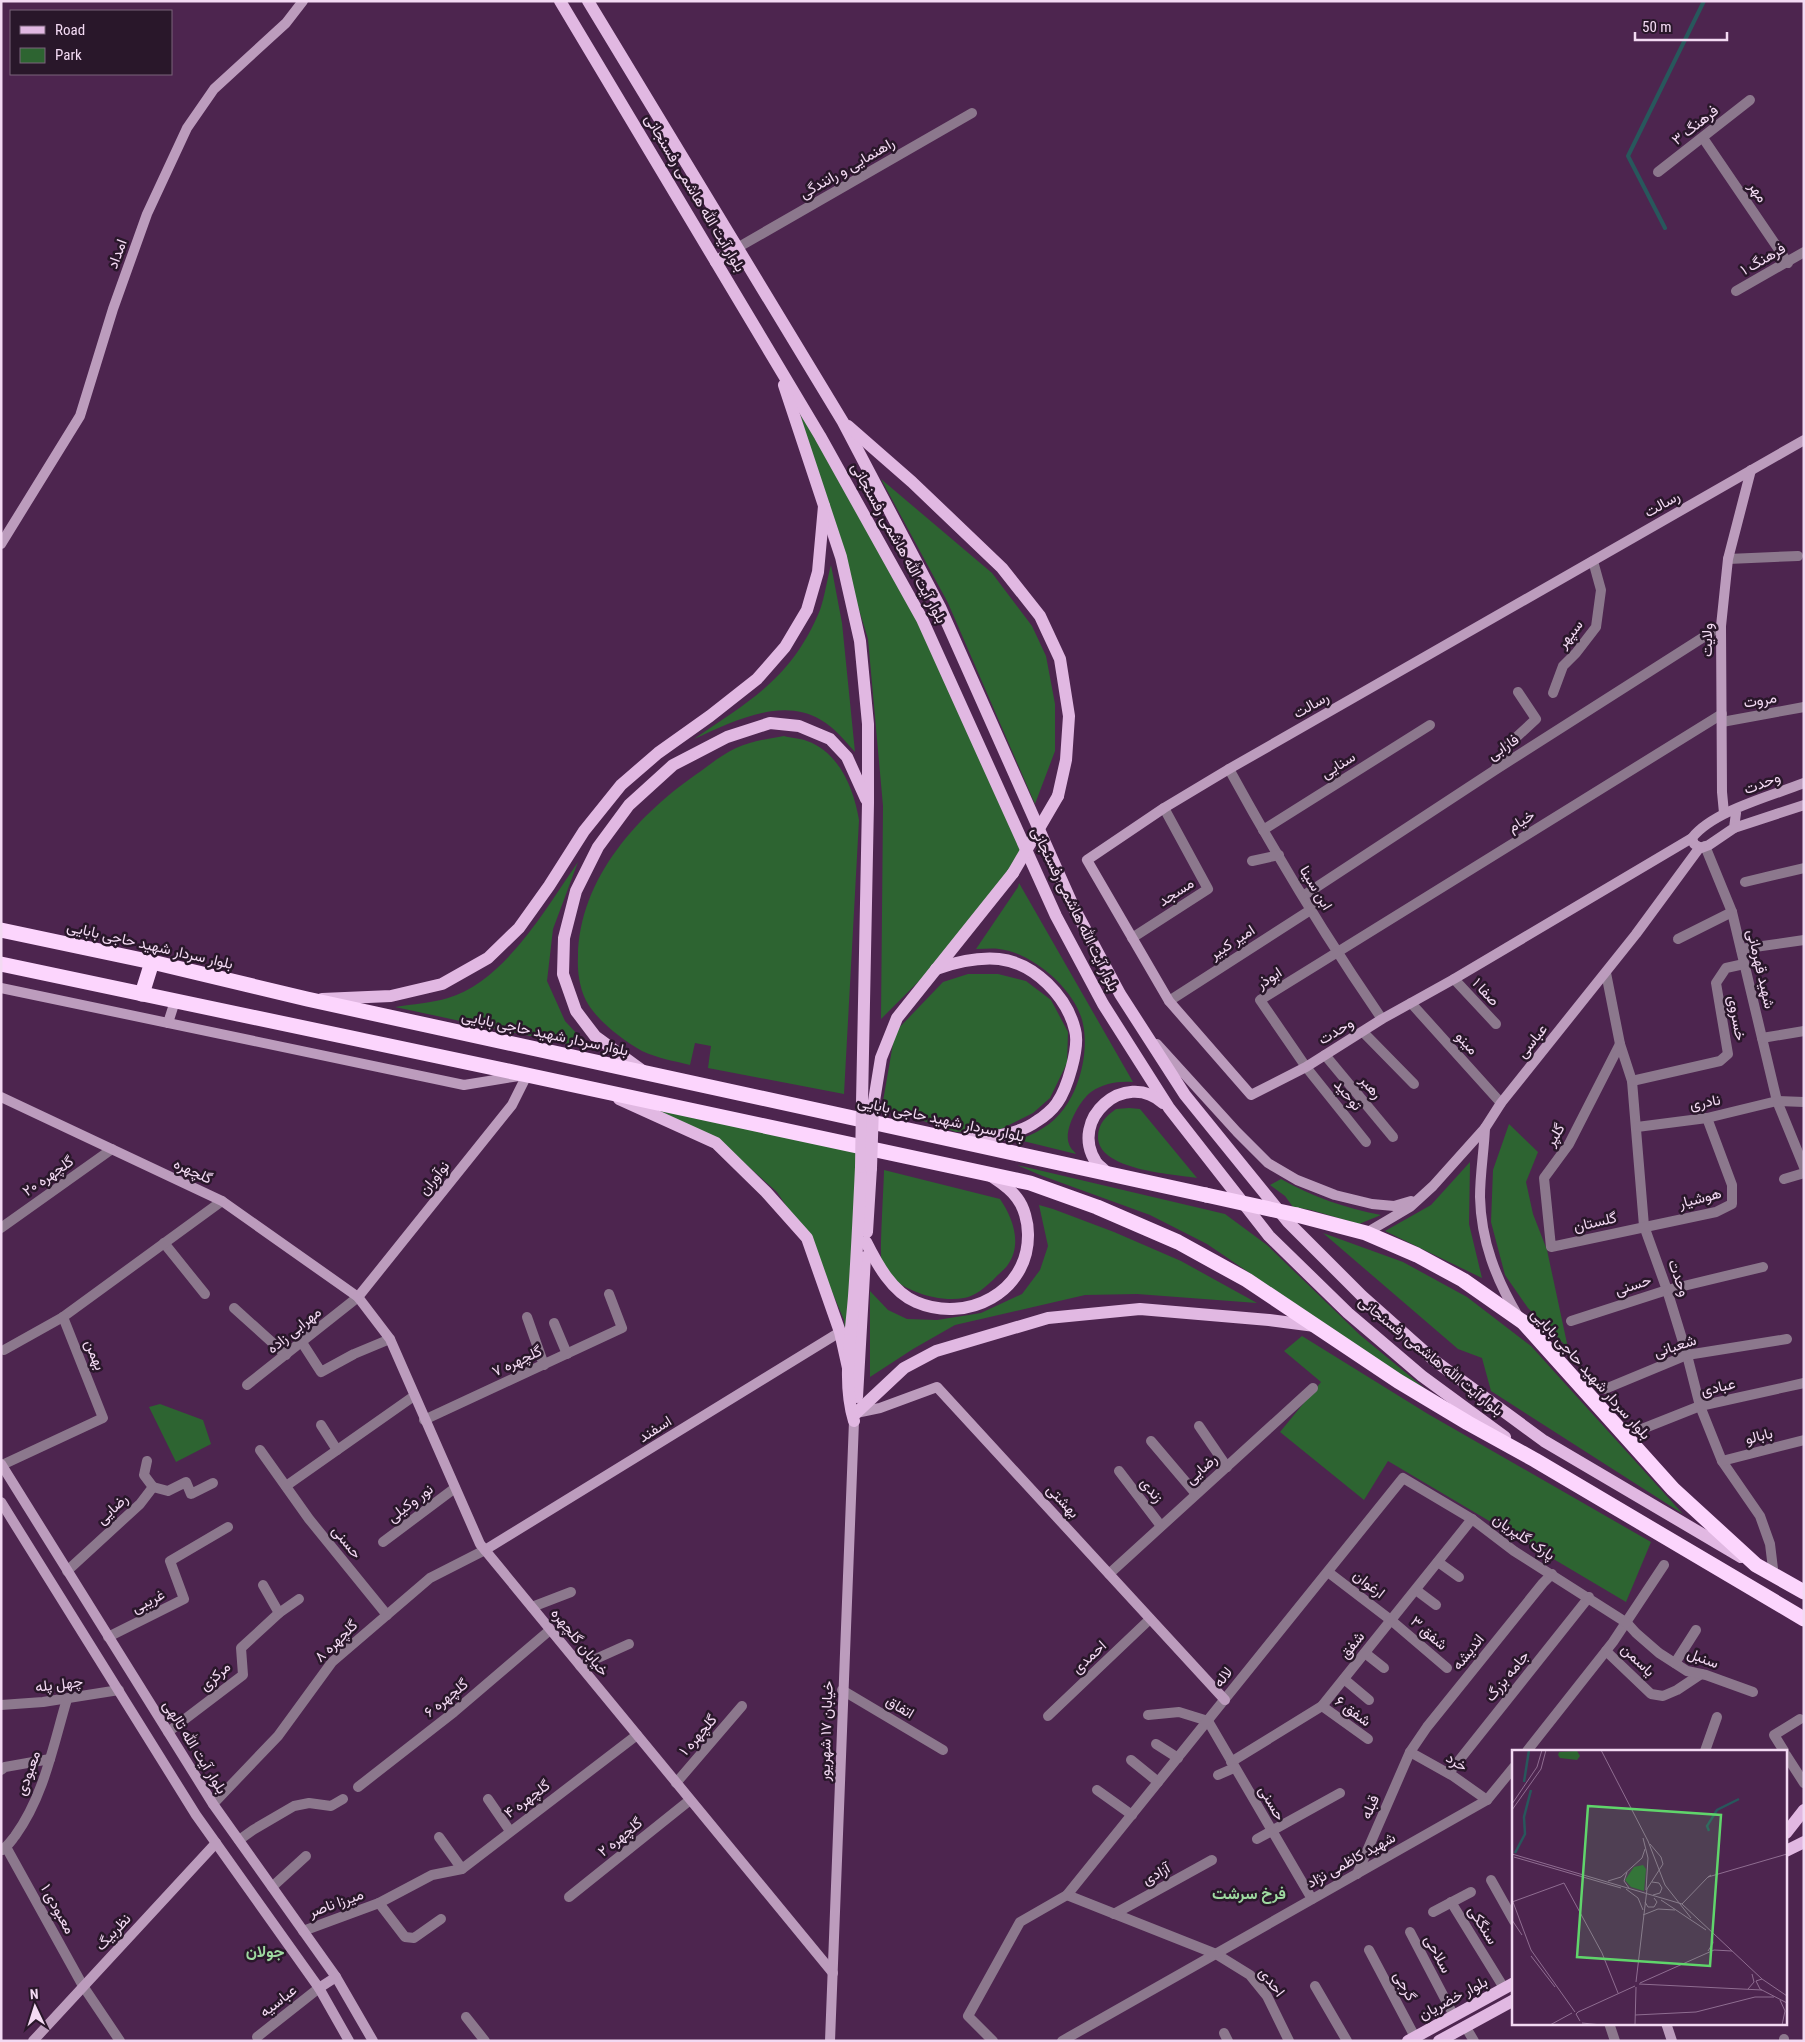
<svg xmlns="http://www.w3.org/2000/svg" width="1805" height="2042" font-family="'Roboto Condensed',Vazirmatn,sans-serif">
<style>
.green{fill:#2d6431}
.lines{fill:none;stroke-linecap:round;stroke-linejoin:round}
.stream{stroke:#28575c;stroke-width:4}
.street{stroke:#8c788d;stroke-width:10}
.secondary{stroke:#bc9cbd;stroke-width:10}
.primary{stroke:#e1b8e2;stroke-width:12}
.highway{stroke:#fcd5fd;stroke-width:15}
.primary-bridge{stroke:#e1b8e2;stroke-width:12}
.highway-bridge{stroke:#fcd5fd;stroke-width:15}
.labels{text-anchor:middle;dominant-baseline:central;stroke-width:5;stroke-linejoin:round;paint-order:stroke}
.street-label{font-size:15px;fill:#f3daf3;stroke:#29172a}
.neighbourhood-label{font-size:16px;font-weight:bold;fill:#9ed9a0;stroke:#29172a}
.inset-river{fill:none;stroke:#28575c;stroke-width:2.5}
.inset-road{fill:none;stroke:#8f6d91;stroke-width:1}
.view{fill:#60d56b;fill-opacity:0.15;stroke:#60d56b;stroke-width:2.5}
.inset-edge{fill:none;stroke:#f3daf3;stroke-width:2.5}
</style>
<rect width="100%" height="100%" fill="#4d254f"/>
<g class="green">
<path d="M797,401l124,220 104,229 -92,117 -52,52 2,-213 -15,-167 -62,-202z"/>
<path d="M881,479l111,94 40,53 14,30 9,48v47l-20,53 -87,-201z"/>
<path d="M831,565l11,58 13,129c-11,-12 -20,-24 -34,-32 -40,-24 -89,2 -127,19 57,-39 98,-61 126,-129 5,-14 7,-31 11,-45z"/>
<path d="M784,736c7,2 16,2 23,5 32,11 47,48 52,79l-15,274 -136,-26 3,-22 -16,-3 -5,22c-16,-4 -33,-7 -48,-14 -18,-10 -43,-29 -54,-47 -8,-13 -11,-32 -10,-47 1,-79 61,-144 123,-186 11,-8 22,-17 35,-23 15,-7 31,-9 48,-12z"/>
<path d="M578,862l-25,67 -6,52 18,40 26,28 -196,-42c18,-3 37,-4 53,-9 57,-17 98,-90 130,-136z"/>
<path d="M1019,883l114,199c-15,-1 -29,1 -42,10 -11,8 -28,38 -22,52 1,4 5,7 7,10l-57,-14c8,-4 17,-7 24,-12 16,-9 28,-27 34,-44 7,-18 10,-41 6,-60 -6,-33 -51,-72 -84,-75 -7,-1 -15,0 -23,0l42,-62z"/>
<path d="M968,974h30l28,7 25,19 17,32 -1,31 -17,35 -17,15 -32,16 -45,3 -74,-25 13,-75 48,-50z"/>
<path d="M580,1087l280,61 -14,192 -2,-20 -32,-75 -35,-53 -46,-41 -52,-29z"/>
<path d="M1129,1108l11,1 57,69c-25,-4 -99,-8 -99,-41 0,-13 8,-21 18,-28z"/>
<path d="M1509,1124l29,28 -12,30 7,32 14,36 21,98 -40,-40 -23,-33 -14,-53 2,-52z"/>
<path d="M1470,1162l-1,62 13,54 -97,-47 46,-26z"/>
<path d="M1017,1165l208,49 42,31 93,90 91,75 -244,-166 -57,-29 -110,-40z"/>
<path d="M884,1170l116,29c13,19 23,46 7,67 -4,5 -10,9 -14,14 -8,7 -17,16 -29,18 -26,5 -68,-8 -82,-32 -3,-7 2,-82 2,-96z"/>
<path d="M1281,1179c32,18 64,29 100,36l-22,9 -48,-14 -18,-3 -8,-11 -15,-11z"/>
<path d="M1039,1205l14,4 61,23 67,29 76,42 -120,-9 -52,1 -130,30 -42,24 -43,28v-86l18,19 19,9 30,1 44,-7 41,-19 18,-24 8,-24z"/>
<path d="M1323,1233l80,29 64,35 64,49 152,168 -192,-123 -9,-33 -24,-9z"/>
<path d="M1302,1336l126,78 223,128 -25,60 -238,-141 -24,39 -84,-68 41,-50 -37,-31z"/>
<path d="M160,1404l43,16 8,24 -35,18 -27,-55z"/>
</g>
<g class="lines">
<path class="stream" d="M1665,228l-37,-72 76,-155"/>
<g class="street">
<path d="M1703,138l85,125"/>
<path d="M1658,172l92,-72"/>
<path d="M737,248l235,-135"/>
<path d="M1736,291l68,-39"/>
<path d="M1728,559l70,-3"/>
<path d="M1553,693l10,-27 13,-13 20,-26 5,-37 -8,-29"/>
<path d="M1722,722l82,-15"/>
<path d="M1496,768l13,-24 27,-25 -18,-27"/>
<path d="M1229,769c47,86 98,170 153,250"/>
<path d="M1263,830l167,-105"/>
<path d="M1705,846l27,66 45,189 27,66"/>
<path d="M1252,861l27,-6"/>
<path d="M1745,882l59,-14"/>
<path d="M1303,896l192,-126 226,-144"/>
<path d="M1132,938l76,-49 -44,-81"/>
<path d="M1678,939l54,-27"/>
<path d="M1741,949l63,-9"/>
<path d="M1606,973l14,71 12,37 12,145 23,64 20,65 13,51 22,55 38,55 10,28 4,33"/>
<path d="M1454,979l42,45"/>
<path d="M1169,1001l143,-92"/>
<path d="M1411,1003l90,100"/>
<path d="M1363,1032l51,52"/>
<path d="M1762,1038l42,-7"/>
<path d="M1620,1044l-51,100 -25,34 7,69 165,-35 16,-8v-19l-25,-67"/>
<path d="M1325,1055l68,82"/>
<path d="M1632,1081l88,-20 8,-7 -12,-71 10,-15 18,-4"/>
<path d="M1637,1127l70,-9 70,-17 27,1"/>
<path d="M1366,1142l-60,-75 -46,-67 462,-286"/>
<path d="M1784,1179l20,-6"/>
<path d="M1,1228l111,-79"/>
<path d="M164,1243l41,51"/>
<path d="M234,1308l52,47"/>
<path d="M527,1317l17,48"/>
<path d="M1571,1321l96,-31 96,-23"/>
<path d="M554,1323l13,31"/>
<path d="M301,1341l20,31 33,-18 36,-15"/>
<path d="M4,1350l59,-33 159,-116"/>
<path d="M247,1385l111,-88"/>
<path d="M1605,1389l82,-34 100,-16"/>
<path d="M424,1420l198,-92 -13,-34"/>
<path d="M321,1425l16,25"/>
<path d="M1199,1426l28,41"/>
<path d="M1642,1429l58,-23 104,-23"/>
<path d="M1151,1441l45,53"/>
<path d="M260,1450l49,69 78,96"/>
<path d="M1722,1461l82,-21"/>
<path d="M2,1465l101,-47 -40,-101"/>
<path d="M1119,1471l42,55"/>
<path d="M286,1486l128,-90"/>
<path d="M153,1487l15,4 18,-9 5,12 22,-11"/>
<path d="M383,1542l72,-54"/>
<path d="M1438,1562l21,15"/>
<path d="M67,1571l73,-67 13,-17 -9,-12 3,-14"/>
<path d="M1328,1572l64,49 55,47"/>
<path d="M1109,1574l204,-186"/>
<path d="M1416,1590l20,15"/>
<path d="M532,1607l39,-15"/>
<path d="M279,1613l20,-14"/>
<path d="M108,1637l76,-38 -14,-38 58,-34"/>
<path d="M1606,1651l45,43 12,2 14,-6 24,-16"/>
<path d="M1365,1653l19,15"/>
<path d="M1675,1663l21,-33"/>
<path d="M580,1666l49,-22"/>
<path d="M1344,1679l25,21"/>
<path d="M842,1690l101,60"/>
<path d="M1,1705l42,-3 76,-12"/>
<path d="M1322,1706l46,33"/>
<path d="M1148,1715l31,-3 29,9 104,178"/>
<path d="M1048,1716l102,-97"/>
<path d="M168,1732l75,-57 -2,-27 38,-35 -16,-28"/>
<path d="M1156,1744l22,14"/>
<path d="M1527,1751l86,-109 51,-77"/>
<path d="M1705,1751l12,-34"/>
<path d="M1784,1751l-10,-16 26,-16"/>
<path d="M1410,1752l43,24 34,24"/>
<path d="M1786,1755l18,28"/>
<path d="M1131,1760l27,22"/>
<path d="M1231,1762l91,-56 150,-187"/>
<path d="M1,1770l4,-3 45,-8"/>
<path d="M1449,1773l140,-176"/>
<path d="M1218,1775l16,-7"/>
<path d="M676,1783l66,-77"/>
<path d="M358,1787l96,-75 96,-82"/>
<path d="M1097,1790l35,25"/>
<path d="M488,1799l22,32"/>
<path d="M213,1804l65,-68 54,-74 98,-84 55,-28"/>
<path d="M439,1837l23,32"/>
<path d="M1257,1839l83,-46"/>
<path d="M239,1840l14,-10 41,-24 15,-3 22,3 12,-7"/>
<path d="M6,1847l77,139 37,55"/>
<path d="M2,1850c6,-4 9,-9 13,-14 29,-40 38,-90 52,-137"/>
<path d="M1357,1874l53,-122 17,-25 116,-144 9,-9"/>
<path d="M1491,1880l23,41"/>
<path d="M272,1887l34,-31"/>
<path d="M1067,1895l149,59 34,21 17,21 22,45"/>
<path d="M569,1897l121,-97"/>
<path d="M1451,1902l53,86"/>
<path d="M379,1903l26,34 9,1 27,-19"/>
<path d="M1433,1912l38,-20"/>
<path d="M1114,1914l98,-54"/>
<path d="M303,1931l76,-28 53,-28 30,-6 175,-134"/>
<path d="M1410,1932l44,84"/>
<path d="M1369,1950l46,87"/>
<path d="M1315,1986l32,55"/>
<path d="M466,2017l19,24"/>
<path d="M1609,2023l6,18"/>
<path d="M1465,2026l9,15"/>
<path d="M1224,2033l4,8"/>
<path d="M257,2037l62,-49"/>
<path d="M1784,2039v2"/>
<path d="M993,2041l-25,-25 52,-94 47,-27 336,-417 69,41 42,32 113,72 9,10 23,20 28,18 19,4 47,17"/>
<path d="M1062,2041l425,-241 27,-33"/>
</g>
<g class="secondary">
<path d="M1,544l79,-128 33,-107 34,-95 40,-86 27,-39 72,-66 17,-22"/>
<path d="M1732,811l4,2 -2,15 -25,17 -8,3 -7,-4 -2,-6c21,-27 79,-42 112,-55"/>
<path d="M1724,813l-2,-21 -1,-166 7,-67 23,-89"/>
<path d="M1734,828l70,-23"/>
<path d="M1692,838l-238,141 -72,40 -76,48 -55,28 -82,-94 -82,-141 77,-52 65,-39 575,-329"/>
<path d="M1,988l463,97 55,-9"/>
<path d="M168,1023l7,-22"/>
<path d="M1157,1044l80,88 31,31 29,17 38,15 37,9 22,2 17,-5"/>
<path d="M1,1097l221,104 136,96 32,42 90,205 353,429"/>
<path d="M1485,1128c-1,23 -5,46 -5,69 1,44 16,82 38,119"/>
<path d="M1366,1233l44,-26 23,-21 52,-58 16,-25 135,-169 64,-87"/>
<path d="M358,1297l154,-192 15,-30"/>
<path d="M856,1413l24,-5 57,-21 288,313"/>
<path d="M1,1464l212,340 123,173 37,64"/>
<path d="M1,1502l195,313 123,173 30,53"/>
<path d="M485,1550l355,-218"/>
<path d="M319,1988l17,-11"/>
<path d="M1666,2023l6,18"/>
<path d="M33,2041l183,-198"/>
<path d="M830,2041l24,-620"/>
</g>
<g class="primary">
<path d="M560,1l260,435 102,183 134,297 47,88 66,104 100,128 79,77 74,63 83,61"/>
<path d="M588,1l255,421 97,185 134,301 46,86 65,101 103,127 74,74 73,65 109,80 197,116"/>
<path d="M716,262l21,-14"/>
<path d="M784,385l57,172 19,84 8,83v79l-6,300"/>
<path d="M848,426l64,56 90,86 38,48 20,43 9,57 -3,44 -8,36"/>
<path d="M936,969c20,-7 41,-12 63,-10 36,4 68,38 76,71 5,17 -8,59 -18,73 -4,6 -13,14 -20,18 -20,15 -49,16 -73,18"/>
<path d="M322,999l69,-3 51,-12 46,-26 31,-30 30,-42 35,-55 37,-46 37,-32 52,-37 47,-37 28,-32 22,-37 11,-38 6,-66"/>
<path d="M643,1071l-48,-35 -19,-25 -13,-37 1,-36 12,-47 22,-44 31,-42 44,-40 54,-28 43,-14 29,3 31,13 17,18 19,42"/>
<path d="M619,1099l97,44 50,49 41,46 33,94 8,36"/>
<path d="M873,1107l8,-49 16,-40 116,-145"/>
<path d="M1107,1173c-3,-4 -8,-7 -11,-11 -28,-43 29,-93 67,-59"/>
<path d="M867,1232l4,-64"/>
<path d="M866,1242c11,22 26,50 50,60 51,22 113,-10 112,-68 0,-12 -4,-27 -11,-36 -7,-10 -17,-16 -26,-22"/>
<path d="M857,1397l8,-140"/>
<path d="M856,1413l48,-45 32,-17 112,-33 92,-9 129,11 46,6"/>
<path d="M854,1421c-12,-39 -3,-84 0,-125 3,-43 5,-86 7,-129"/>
<path d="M1786,1833l18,-23"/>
<path d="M1786,1851l18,-9"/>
<path d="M1408,2041l106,-58"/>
<path d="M1439,2041l75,-41"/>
</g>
<g class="highway">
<path d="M1,930l151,32 155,37 899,196"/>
<path d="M1,964l526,111 503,108 67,24 81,35 69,38 151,101 70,42 67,37 269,159"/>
<path d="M142,994l10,-32"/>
<path d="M1297,1215l69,18 51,22 46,25 60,42 150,167 83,76 48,27"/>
</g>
<g class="primary-bridge">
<path d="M1013,873l45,-77"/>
<path d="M861,1167l1,-64"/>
<path d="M871,1168l2,-61"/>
</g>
<path class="highway-bridge" d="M1206,1195l91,20"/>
</g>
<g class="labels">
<g class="street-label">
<text transform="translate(1695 125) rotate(-38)">فرهنگ ۳</text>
<text transform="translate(847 168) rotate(-30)">راهنمایی و رانندگی</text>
<text transform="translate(1758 192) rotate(56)">مهر</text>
<text transform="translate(695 193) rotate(59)">بلوار آیت الله هاشمی رفسنجانی</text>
<text transform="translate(117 254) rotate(-70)">امداد</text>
<text transform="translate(1763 259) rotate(-30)">فرهنگ ۱</text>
<text transform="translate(1662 504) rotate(-30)">رسالت</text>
<text transform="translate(899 543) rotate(61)">بلوار آیت الله هاشمی رفسنجانی</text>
<text transform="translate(1570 634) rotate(-52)">سپهر</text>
<text transform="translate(1707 640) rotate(-89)">ولایت</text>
<text transform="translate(1760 700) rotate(-10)">مروت</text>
<text transform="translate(1311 705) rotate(-30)">رسالت</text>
<text transform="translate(1503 747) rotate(-33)">فارابی</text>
<text transform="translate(1338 765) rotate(-32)">سنایی</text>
<text transform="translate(1762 783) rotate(-21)">وحدت</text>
<text transform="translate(1521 821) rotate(-32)">خیام</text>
<text transform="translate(1316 888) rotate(59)">ابن سینا</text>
<text transform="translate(1176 892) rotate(-33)">مسجد</text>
<text transform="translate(1075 909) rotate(64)">بلوار آیت الله هاشمی رفسنجانی</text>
<text transform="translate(1232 942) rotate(-33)">امیر کبیر</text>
<text transform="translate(150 945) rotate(13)">بلوار سردار شهید حاجی بابایی</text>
<text transform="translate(1761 969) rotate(77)">شهید قهرمانی</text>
<text transform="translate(1269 978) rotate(-33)">ابوذر</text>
<text transform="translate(1486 992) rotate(47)">صفا ۱</text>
<text transform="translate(1737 1018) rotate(80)">خسروی</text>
<text transform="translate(1336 1031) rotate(-31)">وحدت</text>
<text transform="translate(545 1033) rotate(12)">بلوار سردار شهید حاجی بابایی</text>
<text transform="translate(1532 1041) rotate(-51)">عباسی</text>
<text transform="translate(1467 1043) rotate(48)">مینو</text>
<text transform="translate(1371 1087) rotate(50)">رهبر</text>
<text transform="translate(1348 1095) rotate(51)">توحید</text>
<text transform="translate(1705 1102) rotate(-10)">نادری</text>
<text transform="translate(941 1119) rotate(12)">بلوار سردار شهید حاجی بابایی</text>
<text transform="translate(1555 1135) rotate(-59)">گلپر</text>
<text transform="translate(193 1171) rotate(25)">گلچهره</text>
<text transform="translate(48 1176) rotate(-35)">گلچهره ۲۰</text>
<text transform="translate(434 1178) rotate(-51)">نوآوران</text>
<text transform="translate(1700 1198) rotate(-15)">هوشیار</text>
<text transform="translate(1595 1222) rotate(-13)">گلستان</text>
<text transform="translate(1679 1278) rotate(71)">وحدت</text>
<text transform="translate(1633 1285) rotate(-18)">حسنی</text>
<text transform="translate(294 1330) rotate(-39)">مهرابی زاده</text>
<text transform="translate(1675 1346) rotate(-18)">شعبانی</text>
<text transform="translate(95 1355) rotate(68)">بهمن</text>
<text transform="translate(1431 1356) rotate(39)">بلوار آیت الله هاشمی رفسنجانی</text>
<text transform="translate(517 1361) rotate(-25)">گلچهره ۷</text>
<text transform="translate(1591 1374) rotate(48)">بلوار سردار شهید حاجی بابایی</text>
<text transform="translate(1718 1387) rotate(-13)">عبادی</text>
<text transform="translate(655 1429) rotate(-32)">اسفند</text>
<text transform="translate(1759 1436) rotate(-14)">بابالو</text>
<text transform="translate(1201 1469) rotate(-42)">رضایی</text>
<text transform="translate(1152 1490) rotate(52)">زندی</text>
<text transform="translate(1063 1501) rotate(47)">بهشتی</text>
<text transform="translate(410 1503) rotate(-37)">نور وکیلی</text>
<text transform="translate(112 1509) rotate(-43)">رضایی</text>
<text transform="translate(1524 1537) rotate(34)">پارک گلپریان</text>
<text transform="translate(347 1542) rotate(51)">حسنی</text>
<text transform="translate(1369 1584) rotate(38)">ارغوان</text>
<text transform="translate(148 1601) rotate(-27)">غریبی</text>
<text transform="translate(1429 1633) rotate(41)">شفق ۳</text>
<text transform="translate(336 1641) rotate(-44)">گلچهره ۸</text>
<text transform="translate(580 1642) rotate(51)">خیابان گلچهره</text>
<text transform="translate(1352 1645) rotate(-51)">شفق</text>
<text transform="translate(1468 1652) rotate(-51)">اندیشه</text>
<text transform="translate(1089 1657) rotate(-43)">احمدی</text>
<text transform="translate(1703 1658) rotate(21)">سنبل</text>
<text transform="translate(1638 1660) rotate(44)">یاسمن</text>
<text transform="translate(215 1676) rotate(-41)">مرکزی</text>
<text transform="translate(1507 1676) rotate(-51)">جامه بزرگ</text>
<text transform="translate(1223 1677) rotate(-51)">لاله</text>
<text transform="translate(59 1684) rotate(-7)">چهل پله</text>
<text transform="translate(446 1698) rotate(-39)">گلچهره ۶</text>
<text transform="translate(900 1707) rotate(31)">اتفاق</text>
<text transform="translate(1353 1711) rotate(36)">شفق ۶</text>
<text transform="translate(826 1731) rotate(-88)">خیابان ۱۷ شهریور</text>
<text transform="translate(698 1735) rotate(-49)">گلچهره ۱</text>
<text transform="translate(195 1747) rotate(58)">بلوار آیت الله تالهی</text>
<text transform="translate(1457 1762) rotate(32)">خرد</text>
<text transform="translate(28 1773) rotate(-70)">معبودی</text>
<text transform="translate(527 1799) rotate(-37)">گلچهره ۴</text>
<text transform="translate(1272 1803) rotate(60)">حسنی</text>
<text transform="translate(1370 1807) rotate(-67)">قبله</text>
<text transform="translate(620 1837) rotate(-39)">گلچهره ۲</text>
<text transform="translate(1351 1860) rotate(-29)">شهید کاظمی نژاد</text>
<text transform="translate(1156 1874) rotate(-29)">آزادی</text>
<text transform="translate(336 1903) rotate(-20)">میرزا ناصر</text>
<text transform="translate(58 1909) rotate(61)">معبودی ۱</text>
<text transform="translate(1483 1925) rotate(58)">سنگکی</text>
<text transform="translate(113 1932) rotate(-47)">نظربیگ</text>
<text transform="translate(1438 1954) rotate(62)">سلاحی</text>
<text transform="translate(1272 1982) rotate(53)">احدی</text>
<text transform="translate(1405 1986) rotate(62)">گرجی</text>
<text transform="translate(1453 1998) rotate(-28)">بلوار خضریان</text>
<text transform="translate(278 2001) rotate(-38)">عباسیه</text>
</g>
<g class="neighbourhood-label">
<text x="1249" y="1893">فرخ سرشت</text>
<text x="265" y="1951">جولان</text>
</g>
</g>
<g transform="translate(1512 1750)">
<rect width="275" height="275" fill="#4d254f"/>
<path d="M65,1l3,5 -3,4 -17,-2 -2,-3 1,-3zM131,115l3,4 -2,22 -13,-4 -6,-7 9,-13z" fill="#2d6431"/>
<path class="inset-river" d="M12,32l5,-32M197,81l-2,-5 10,-16 22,-11M3,103l10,-19 -1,-17 7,-27"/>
<path class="inset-road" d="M89,0l47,91 17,44 26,33M0,54l25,-37 5,-17M0,60l29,-41 5,-19M131,88l5,20 -2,32M0,104l170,50 80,75M2,107l107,31M115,122l-3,9 5,7M199,125l-3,2 79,-23M96,131l13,-4 21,-19 3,-9M140,132l7,1 3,5 -2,5 -7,2M114,139l12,9 5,12M149,150l45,30M0,152l52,-19 38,70 16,40M1,152l18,48 44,62M133,152l3,5h6l3,-5 -3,-4M170,154l26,-27M131,165l15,-6 17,1M0,170l10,15M196,201l5,-8 -1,-9M19,206l24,31M124,232l11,-93 16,-25 -2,-7 -11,-13M128,233l74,-33 18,1M127,234l123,6M236,239l6,-7 -2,-8M275,246l-25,-17 -6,2 4,8 27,14M268,250l5,11 -3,14M123,265l61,-3 59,-15h19M68,271l-4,-7 2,-2 57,-26M70,273l20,2M38,275l22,-12M123,275l1,-38"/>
<path class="view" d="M76,56l133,9 -11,151 -133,-9z"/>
<rect width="275" height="275" class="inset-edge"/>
</g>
<rect width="1805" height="2042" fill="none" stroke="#f3daf3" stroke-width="5"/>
<rect x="10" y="10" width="162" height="65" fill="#29172a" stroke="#7a657a"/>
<rect x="20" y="26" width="25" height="8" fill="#e1b8e2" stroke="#7a657a"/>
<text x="55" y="35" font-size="15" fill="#f3daf3">Road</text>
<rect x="20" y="48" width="25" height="15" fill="#2d6431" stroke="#7a657a"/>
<text x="55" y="60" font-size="15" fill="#f3daf3">Park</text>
<g transform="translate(35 2007) rotate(356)" stroke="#29172a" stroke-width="4" paint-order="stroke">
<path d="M0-4L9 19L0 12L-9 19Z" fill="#f3daf3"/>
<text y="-8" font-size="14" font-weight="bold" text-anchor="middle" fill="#f3daf3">N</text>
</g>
<path d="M1635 32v8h92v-8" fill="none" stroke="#f3daf3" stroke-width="2.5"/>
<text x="1642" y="32" font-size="15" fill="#f3daf3" stroke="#29172a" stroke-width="4" paint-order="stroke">50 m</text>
</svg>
